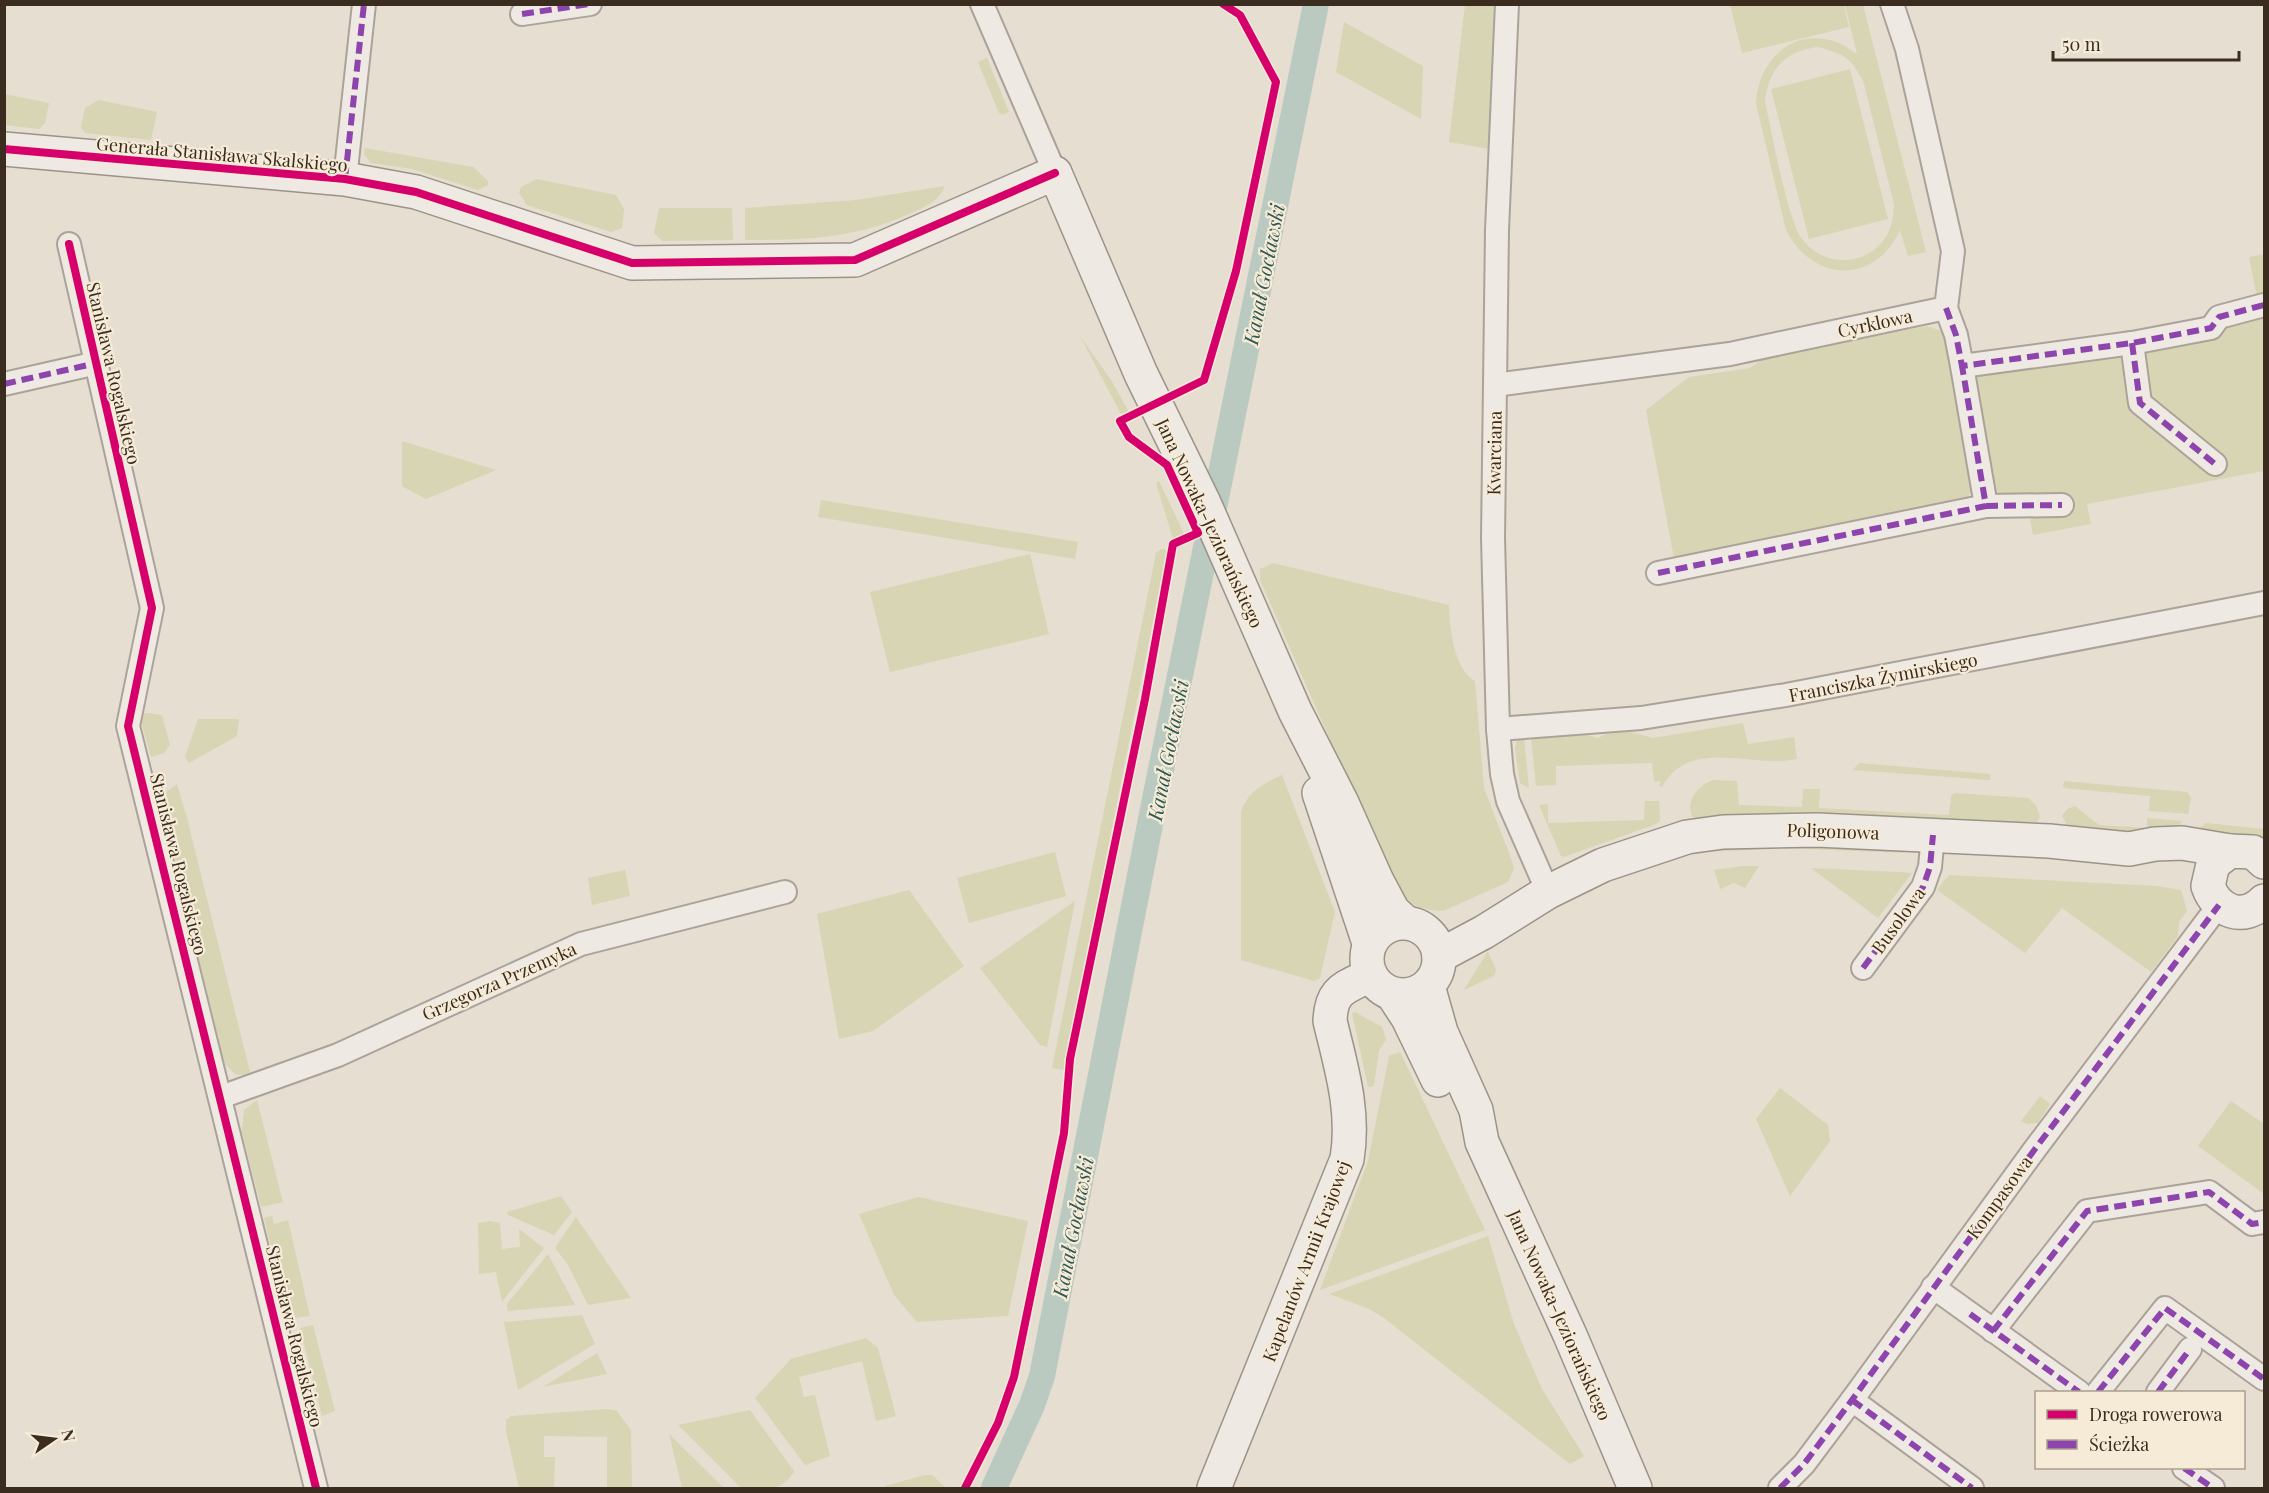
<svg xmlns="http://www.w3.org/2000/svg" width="2269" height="1493" font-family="'Playfair Display',serif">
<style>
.green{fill:#d7d5b3;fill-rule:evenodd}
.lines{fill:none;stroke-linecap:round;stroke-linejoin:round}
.canal{stroke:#bbcac0;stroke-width:26}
.street-casing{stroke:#aba399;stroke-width:26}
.secondary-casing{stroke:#9b9388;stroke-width:36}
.street{stroke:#eee9e2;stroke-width:22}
.secondary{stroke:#eee9e2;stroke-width:33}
.quiet{stroke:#8e44ad;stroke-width:6;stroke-dasharray:12 6;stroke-linecap:butt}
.cycleway-casing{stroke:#f6ebd7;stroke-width:11}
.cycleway{stroke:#d6006c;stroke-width:8}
.labels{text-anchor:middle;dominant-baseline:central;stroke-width:4.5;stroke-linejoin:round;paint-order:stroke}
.street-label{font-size:18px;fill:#3b2c20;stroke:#f6ebd7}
.water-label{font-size:20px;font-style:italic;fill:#305a55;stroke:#f6ebd7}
</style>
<rect width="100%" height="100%" fill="#e6ded0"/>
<g class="green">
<path d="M1465,5h31l-6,144 -41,-7z"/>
<path d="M1730,5h114l5,22 -107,26z"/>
<path d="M1845,5h18l63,247 -18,4 -8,-26c-25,55 -87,53 -114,0l-30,-126c1,-40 33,-76 77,-63 9,2 16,8 24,13zM1819,47l23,8 9,7 12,18 31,124c0,21 -7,39 -26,50 -23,12 -50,6 -66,-15 -15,-21 -30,-107 -37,-137 3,-33 21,-52 54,-55z"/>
<path d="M1344,22l79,44 -2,53 -85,-47z"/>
<path d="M987,58l22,54 -6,3 -4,-2 -21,-51z"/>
<path d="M1850,69l38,150 -79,20 -38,-150z"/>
<path d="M5,94l44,9 -4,20 -6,6 -34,-4z"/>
<path d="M99,100l58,12 -6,28 -66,-7 -4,-6 4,-19z"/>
<path d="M365,148l108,19 15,14v4l-10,5 -66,-21 -41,-6 -7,-9z"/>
<path d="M537,179l79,16 8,14 -2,19 -11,4 -84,-27 -8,-12 2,-6z"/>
<path d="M945,186c-7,16 -20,21 -36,28 -56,25 -103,26 -164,26v-32l111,-8z"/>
<path d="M659,208h73l1,32 -71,1 -8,-8z"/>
<path d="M2264,254v217l-177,33 4,20 -58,11 -7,-38 -37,7 -26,-134 297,-57 -11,-56z"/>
<path d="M1927,326l18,6 4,9 23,147 -5,12 -293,58 -28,-148 43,-33 61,-9 15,-10z"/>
<path d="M1080,336l31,44 18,32 -7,4z"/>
<path d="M402,441l94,29 -70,29 -24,-13z"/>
<path d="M1159,481l25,53 -11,5 -17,-56z"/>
<path d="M821,500l257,42 -3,17 -257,-42z"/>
<path d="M1161,549l6,1 -103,520 -12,-2 104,-515z"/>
<path d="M1030,554l19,80 -159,38 -20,-80z"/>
<path d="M1273,563l176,42c1,23 4,63 26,76l9,107 28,73 2,8 -6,13 -65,29c-16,0 -35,-6 -46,-18l-137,-313v-11z"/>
<path d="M147,713l15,2 8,30 -6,8 -13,4 -12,-43z"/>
<path d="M198,719h41l-2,17 -48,27 -4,-6z"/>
<path d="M1743,723l5,21 46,-7 3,22c-45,10 -107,-23 -135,28l-3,-1 2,-5 -7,1 -2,-19 -96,3v19l-20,1 -5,-47 56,-4 11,3 8,-4 23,-2 24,6z"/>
<path d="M1524,737l5,51 -9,-5 -5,-35 2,-7z"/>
<path d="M1859,763l131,11v6l-137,-10z"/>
<path d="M1282,775l53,137 -15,66 -6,3 -73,-21v-148c6,-20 23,-29 41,-37z"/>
<path d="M1715,780l22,1 2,24 63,2 1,-18h17l-1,19 130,7 2,-20 4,-2 73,5 8,7 4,12 -5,8 -340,-5c-13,-15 3,-37 20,-40z"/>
<path d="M2064,781l123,11 4,6 -3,16 -39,-3 1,-15 -87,-8z"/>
<path d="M177,784l10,34 64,258 -16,-2 -11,-11 -62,-256 4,-15z"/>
<path d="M1645,801h14l1,20 -4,3 -92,33 -3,-1 -22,-51 9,-1v19l96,-3z"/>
<path d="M2075,806l24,19 48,3v-10l35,3 -5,14 -108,-6 -7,-13 5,-7z"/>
<path d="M2206,823l58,6v20l-71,-13 3,-9 4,1z"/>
<path d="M1739,844l160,5 7,4 -125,-5 -71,4z"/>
<path d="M1055,852l11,44 -97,27 -12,-45z"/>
<path d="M1743,866h16l-14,22 -11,-5 -14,6 -6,-19z"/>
<path d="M1811,868l88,4 13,1 -34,45z"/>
<path d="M625,870l5,26 -38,9 -4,-27z"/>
<path d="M1949,875l208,11 24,4 6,21 -8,11 -1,14 -27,36 -89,-64 -37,45 -88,-63z"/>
<path d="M909,890l55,76 -91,65 -34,8 -22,-125z"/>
<path d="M1075,901l-28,146 -7,-2 -60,-77z"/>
<path d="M1488,951l8,19 -2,6 -30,14z"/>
<path d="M1355,1012l27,15 4,12 -7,12 -5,35 -6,1 -16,-74z"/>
<path d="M1400,1052l85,178 -165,60 48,-129 21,-105z"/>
<path d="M1780,1088l48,37 2,16 -40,55 -34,-77z"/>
<path d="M2040,1096l10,8 -12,19 -11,1 -6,-3z"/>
<path d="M257,1100l26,102 -22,5 -19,-75 2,-22z"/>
<path d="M2231,1101l33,23v70l-66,-48z"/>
<path d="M561,1196l11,16 -18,23 -46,-20 -1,-3z"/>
<path d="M918,1197l110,24 -20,95 -91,6 -23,-27 -35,-81z"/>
<path d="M272,1216l2,8 14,-4 22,96 -15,2 -7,-27h-6l-18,-73z"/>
<path d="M576,1217l55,81 -43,7 -21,-42 -12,-15z"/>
<path d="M490,1221l10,2 2,26 18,-2 -1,-18 25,19 -42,54 -6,-30 -17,2 -1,-51z"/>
<path d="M1488,1236l26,88 28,65 42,67 -14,8 -186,-146 -15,-9 -40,-15z"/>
<path d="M548,1254l27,51 -67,6 -1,-7z"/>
<path d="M582,1315l13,29 -77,46 -14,-68z"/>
<path d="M313,1325l22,86 -13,5 -22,-88z"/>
<path d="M866,1338l12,10 18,68 -20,5 -14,-60 -63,16 5,20 11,-2 15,61 -25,9 -50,-67 36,-39z"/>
<path d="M597,1353l10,21 -64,13z"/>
<path d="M608,1409l9,2 14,19 1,58h-25v-51l-63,-1v21h11l-1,31h-35l-13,-57v-11l5,-4z"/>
<path d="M750,1410l44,61c-11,22 -31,18 -53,17l-63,-63z"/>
<path d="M669,1434l55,54h-42z"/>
<path d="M925,1475h7l14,13h-61v-2z"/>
</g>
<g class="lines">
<path class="canal" d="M994,1488l38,-83 10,-29 111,-567 163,-805"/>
<defs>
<g id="street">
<path d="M982,4l73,169"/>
<path d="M1507,4l-10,226 -4,308 5,191 4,45 6,27 40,91"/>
<path d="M522,14l68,-10"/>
<path d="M345,179l19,-175"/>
<path d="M69,244l83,364 -24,118 188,762"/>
<path d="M1946,308l10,27 6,31 170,-23 79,-15 8,-11 45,-12"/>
<path d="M2132,343l8,60 75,61"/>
<path d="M4,384l93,-21"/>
<path d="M1495,385l235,-31 216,-46 7,-57 -46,-202 -15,-45"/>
<path d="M1986,506l76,-1"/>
<path d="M1658,573l328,-67 -24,-140"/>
<path d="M1498,729l143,-11 145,-23 478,-92"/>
<path d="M1863,968l60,-81 7,-20 3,-32"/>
<path d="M221,1097l117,-42 243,-111 204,-52"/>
<path d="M1933,1287l146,105"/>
<path d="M1993,1331l94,-120 122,-19 43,32 12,-2"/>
<path d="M2098,1392l67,-84 99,71"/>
<path d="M2158,1392l32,-43"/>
<path d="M1852,1400l120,88"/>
<path d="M2184,1468l29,20"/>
<path d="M1780,1488l24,-24 48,-64 183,-251 184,-244"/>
</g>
<g id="secondary">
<path d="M4,149l341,30 71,13 216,71 223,-3 200,-87 86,201 63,129 91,208 47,92 35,78 16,30 12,11"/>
<path d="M1319,793l50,150"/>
<path d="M2264,862l-11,-10 -23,-1 -17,13 -5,22c9,26 36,36 56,15"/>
<circle cx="1403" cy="959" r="36"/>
<path d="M1439,956l45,-24 64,-40 55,-27 84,-28 36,-5 94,-2 232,11 80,8 26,-5 27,-1 48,8"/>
<path d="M1428,986l13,46 35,78 6,32 88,193 65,153"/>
<path d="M1393,995l15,23 30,62"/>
<path d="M1214,1488l133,-329c8,-48 -6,-92 -17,-138 1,-32 15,-33 40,-46"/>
</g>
</defs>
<use href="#street" class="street-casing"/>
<use href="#secondary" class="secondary-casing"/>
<use href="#street" class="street"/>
<use href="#secondary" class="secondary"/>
<g class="quiet">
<path d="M522,14l68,-10"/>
<path d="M345,179l19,-175"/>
<path d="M1946,308l10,27 6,31 170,-23 79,-15 8,-11 45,-12"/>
<path d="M2132,343l8,60 75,61"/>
<path d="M4,384l93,-21"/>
<path d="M1986,506l76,-1"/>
<path d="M1658,573l328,-67 -24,-140"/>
<path d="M1863,968l60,-81 7,-20 3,-32"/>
<path d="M1970,1314l109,78"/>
<path d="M1993,1331l94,-120 122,-19 43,32 12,-2"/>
<path d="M2098,1392l67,-84 99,71"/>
<path d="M2158,1392l32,-43"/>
<path d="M1852,1400l120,88"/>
<path d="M2184,1468l29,20"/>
<path d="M1780,1488l24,-24 48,-64 183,-251 184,-244"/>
</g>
<defs>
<g id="cycleway">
<path d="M4,149l341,30 71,13 216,71 223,-3 200,-87"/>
<path d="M69,244l83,364 -24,118 188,762"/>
<path d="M965,1488l33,-65 16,-46 50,-244 6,-74 75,-360 28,-155 25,-11 -31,-68 -38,-28 -9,-16 84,-41 32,-109 40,-189 -36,-67 -17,-11"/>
</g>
</defs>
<use href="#cycleway" class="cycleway-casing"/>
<use href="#cycleway" class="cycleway"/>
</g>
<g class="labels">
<g class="street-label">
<text transform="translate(222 154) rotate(5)">Generała Stanisława Skalskiego</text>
<text transform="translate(1875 323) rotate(-12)">Cyrklowa</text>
<text transform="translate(114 373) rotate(77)">Stanisława Rogalskiego</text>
<text transform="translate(1494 453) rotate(-89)">Kwarciana</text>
<text transform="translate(1210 523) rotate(65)">Jana Nowaka-Jeziorańskiego</text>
<text transform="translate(1883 677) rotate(-11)">Franciszka Żymirskiego</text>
<text transform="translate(1833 831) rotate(2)">Poligonowa</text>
<text transform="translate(179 864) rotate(76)">Stanisława Rogalskiego</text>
<text transform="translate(1898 920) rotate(-54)">Busolowa</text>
<text transform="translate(499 981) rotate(-24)">Grzegorza Przemyka</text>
<text transform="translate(1999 1197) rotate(-54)">Kompasowa</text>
<text transform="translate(1306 1261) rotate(-69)">Kapelanów Armii Krajowej</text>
<text transform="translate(1560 1315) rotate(66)">Jana Nowaka-Jeziorańskiego</text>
<text transform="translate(295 1336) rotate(76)">Stanisława Rogalskiego</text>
</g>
<g class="water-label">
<text transform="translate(1263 274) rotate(-79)">Kanał Gocławski</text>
<text transform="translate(1167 750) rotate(-79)">Kanał Gocławski</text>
<text transform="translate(1072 1227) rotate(-79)">Kanał Gocławski</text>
</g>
</g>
<rect width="2269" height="1493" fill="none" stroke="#3b2c20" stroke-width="12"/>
<rect x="2035" y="1391" width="210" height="78" fill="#f6ebd7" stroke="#ab9f8e" stroke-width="1.5"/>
<rect x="2047" y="1410" width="30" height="9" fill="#d6006c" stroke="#ab9f8e" stroke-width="1.5"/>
<text x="2089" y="1421" font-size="18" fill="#3b2c20">Droga rowerowa</text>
<rect x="2047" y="1440" width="30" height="9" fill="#8e44ad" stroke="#ab9f8e" stroke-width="1.5"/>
<text x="2089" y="1451" font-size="18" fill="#3b2c20">Ścieżka</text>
<g transform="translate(54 1439) rotate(76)" stroke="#f6ebd7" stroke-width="4.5" paint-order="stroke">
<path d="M0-4.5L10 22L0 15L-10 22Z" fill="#3b2c20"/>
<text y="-9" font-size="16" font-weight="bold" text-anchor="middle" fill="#3b2c20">N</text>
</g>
<path d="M2053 51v9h186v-9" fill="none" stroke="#3b2c20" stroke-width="3"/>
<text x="2062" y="51" font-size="18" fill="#3b2c20" stroke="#f6ebd7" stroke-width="4.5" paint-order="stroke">50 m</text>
</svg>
